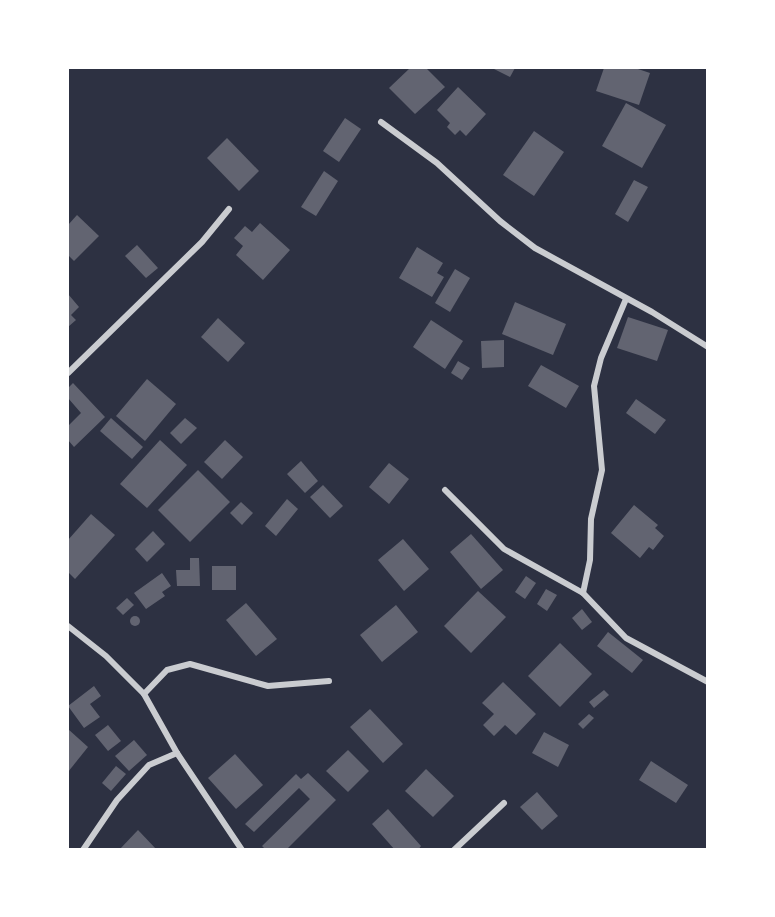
<svg xmlns="http://www.w3.org/2000/svg" width="775" height="917" font-family="Inter,sans-serif">
<style>
.building{fill:#626471}
.lines{fill:none;stroke-linecap:round;stroke-linejoin:round}
.minor{stroke:#caccd0;stroke-width:6}
</style>
<rect width="100%" height="100%" fill="#2d3142"/>
<g class="building">
<path d="M410,68h16l19,19 -30,27 -26,-26z"/>
<path d="M492,68h23l-5,9z"/>
<path d="M604,68h31l15,5 -11,32 -43,-14z"/>
<path d="M458,87l28,27 -20,22 -6,-6 -5,5 -8,-8 3,-4 -13,-13z"/>
<path d="M626,103l40,22 -24,43 -40,-22z"/>
<path d="M345,118l16,11 -22,33 -16,-11z"/>
<path d="M534,131l30,21 -30,44 -31,-21z"/>
<path d="M227,138l32,33 -20,20 -32,-33z"/>
<path d="M324,171l14,10 -22,35 -15,-9z"/>
<path d="M634,180l14,7 -20,35 -13,-8z"/>
<path d="M77,215l22,21 -25,25 -6,-6v-30z"/>
<path d="M260,223l30,27 -27,30 -27,-25 7,-9 -9,-8 11,-12 7,6z"/>
<path d="M137,245l21,23 -12,10 -21,-22z"/>
<path d="M417,247l26,16 -6,10 7,4 -12,20 -33,-19z"/>
<path d="M455,269l15,9 -20,34 -15,-9z"/>
<path d="M68,294l11,13 -8,8 5,5 -8,7z"/>
<path d="M515,302l51,22 -13,31 -51,-21z"/>
<path d="M628,317l40,13 -11,31 -40,-13z"/>
<path d="M218,318l27,25 -17,19 -27,-25z"/>
<path d="M431,320l32,21 -18,28 -32,-22z"/>
<path d="M504,340v27l-22,1 -1,-27z"/>
<path d="M458,361l12,7 -8,12 -11,-7z"/>
<path d="M541,365l38,21 -13,22 -38,-22z"/>
<path d="M147,379l29,25 -31,37 -29,-25z"/>
<path d="M73,383l32,34 -31,30 -6,-7v-14l13,-13 -13,-15v-10z"/>
<path d="M636,399l30,21 -11,14 -29,-21z"/>
<path d="M111,418l32,29 -11,12 -32,-28z"/>
<path d="M185,418l12,10 -16,16 -11,-11z"/>
<path d="M160,440l27,25 -40,43 -27,-24z"/>
<path d="M225,440l18,17 -21,22 -18,-17z"/>
<path d="M301,461l17,20 -13,12 -18,-19z"/>
<path d="M389,463l20,16 -20,25 -20,-17z"/>
<path d="M198,470l32,32 -40,40 -32,-32z"/>
<path d="M323,485l20,21 -13,12 -20,-21z"/>
<path d="M287,499l11,10 -22,27 -11,-10z"/>
<path d="M241,502l12,11 -11,12 -12,-12z"/>
<path d="M634,505l24,20 -3,3 9,8 -11,14 -4,-3 -9,11 -29,-25z"/>
<path d="M91,514l24,21 -40,44 -7,-7v-32z"/>
<path d="M153,531l12,13 -18,18 -12,-13z"/>
<path d="M471,534l32,36 -22,19 -31,-37z"/>
<path d="M403,539l26,30 -25,22 -26,-31z"/>
<path d="M190,558h9l1,28h-23l-1,-16h14z"/>
<rect x="212" y="566" width="24" height="24"/>
<path d="M162,573l9,13 -9,6 3,4 -19,13 -12,-16z"/>
<path d="M526,576l10,7 -11,16 -10,-7z"/>
<path d="M546,589l11,6 -10,16 -10,-7z"/>
<path d="M478,591l28,26 -35,36 -27,-27z"/>
<path d="M127,598l7,7 -11,10 -7,-7z"/>
<path d="M246,603l31,36 -21,17 -30,-36z"/>
<path d="M396,605l22,27 -36,30 -22,-27z"/>
<path d="M582,609l10,13 -10,8 -10,-12z"/>
<circle cx="135" cy="621" r="5"/>
<path d="M608,632l35,28 -11,13 -35,-27z"/>
<path d="M560,643l32,31 -32,33 -32,-31z"/>
<path d="M503,682l33,32 -20,21 -11,-10 -11,11 -11,-11 11,-11 -12,-11z"/>
<path d="M94,686l7,10 -11,8 10,13 -16,11 -16,-22z"/>
<path d="M604,690l5,5 -15,13 -5,-6z"/>
<path d="M370,709l33,35 -20,19 -33,-36z"/>
<path d="M589,714l5,4 -11,11 -5,-5z"/>
<path d="M108,725l13,16 -13,10 -13,-16z"/>
<path d="M68,729l20,18 -20,25z"/>
<path d="M544,732l25,13 -11,22 -26,-14z"/>
<path d="M134,740l13,15 -18,16 -14,-15z"/>
<path d="M348,750l21,21 -21,21 -22,-21z"/>
<path d="M235,754l28,31 -27,24 -28,-31z"/>
<path d="M651,761l37,24 -12,18 -37,-23z"/>
<path d="M116,766l10,8 -15,17 -9,-8z"/>
<path d="M426,769l28,27 -21,21 -28,-26z"/>
<path d="M308,773l28,27 -50,50h-20l-4,-4 48,-47 -11,-11 -45,44 -9,-8 51,-50 5,5z"/>
<path d="M537,792l21,24 -16,14 -22,-23z"/>
<path d="M388,809l33,37 -3,4h-23l-23,-26z"/>
<path d="M138,830l19,20h-38z"/>
</g>
<g class="lines">
<g class="minor">
<path d="M381,122l56,41 63,58 35,27 117,64 56,35"/>
<path d="M68,373l134,-131 27,-33"/>
<path d="M445,490l59,59 79,44 43,45 82,44"/>
<path d="M583,593l7,-33 1,-41 11,-49 -8,-84 7,-28 25,-59"/>
<path d="M68,626l38,30 38,38 33,59 65,97"/>
<path d="M144,694l23,-24 23,-6 78,22 61,-5"/>
<path d="M83,850l34,-50 32,-35 28,-12"/>
<path d="M454,850l50,-47"/>
</g>
</g>
<rect width="775" height="917" fill="none" stroke="#ffffff" stroke-width="138"/>
</svg>
